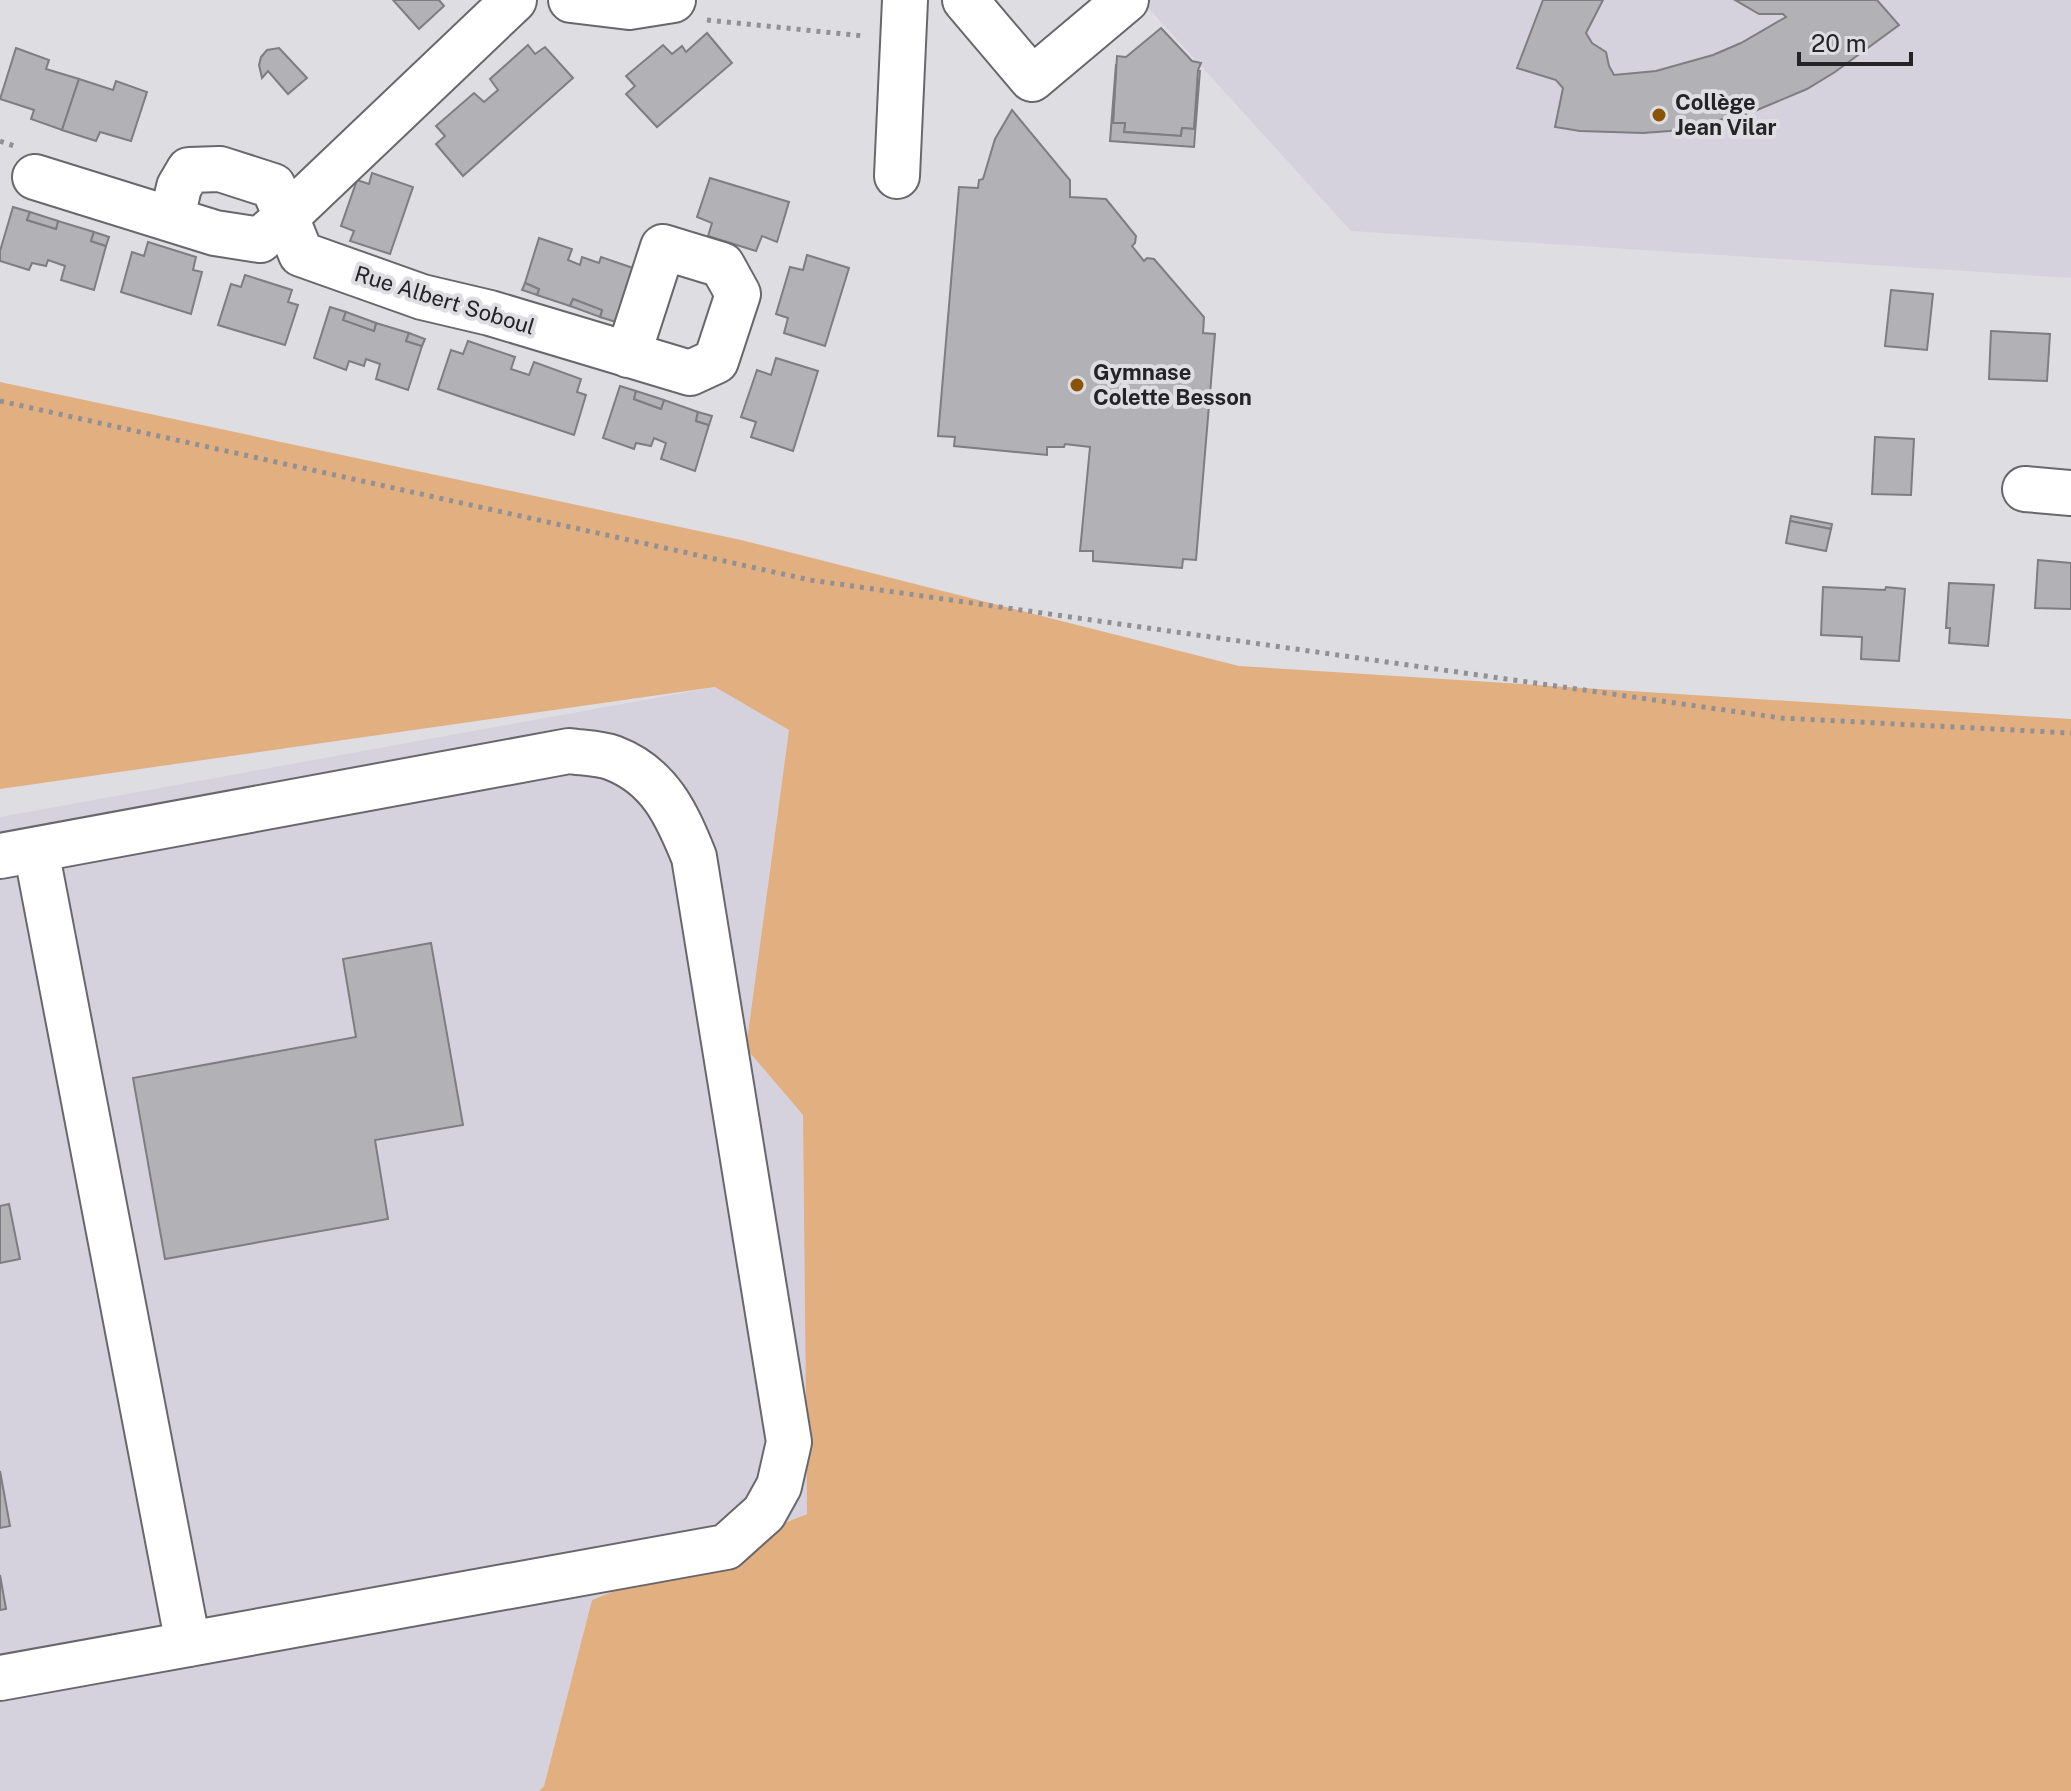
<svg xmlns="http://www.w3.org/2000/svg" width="2071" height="1791" font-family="'Public Sans',sans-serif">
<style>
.built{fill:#d5d2de}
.green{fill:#e2af80}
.building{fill:#b2b1b5;stroke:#7e7d81;stroke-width:2}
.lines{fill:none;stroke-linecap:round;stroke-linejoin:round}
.minor-casing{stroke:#68676c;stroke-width:48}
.path{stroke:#919094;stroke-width:5;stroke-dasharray:4 6;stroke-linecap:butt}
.minor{stroke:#fff;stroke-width:44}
.poi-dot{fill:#8b5209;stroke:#dedde2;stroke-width:3}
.labels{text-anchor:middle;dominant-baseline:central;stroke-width:8;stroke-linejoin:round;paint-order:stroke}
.poi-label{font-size:22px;font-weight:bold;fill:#242426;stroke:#dedde2;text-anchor:start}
.street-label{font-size:22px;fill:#242426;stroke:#dedde2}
</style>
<rect width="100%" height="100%" fill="#dedde2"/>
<g class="built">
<path d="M1141,0h930v278l-720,-47z"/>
<path d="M715,687l74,43 -43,317 57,68 4,399 -215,86 -48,186 -5,5h-539v-974z"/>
</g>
<path class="green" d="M0,382l741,158 498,126 832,53v1072h-1532l5,-5 48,-186 215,-86 -4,-399 -57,-67 43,-318 -74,-43 -715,102z"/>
<g class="building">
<path d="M393,0h46l5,6 -25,23z"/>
<path d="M1543,0h60l-17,33 6,10 14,9 3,14 5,9 42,-4 57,-16 28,-12 45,-26 -3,-3h-24l-24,-14h142l22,25 -64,47 -28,17 -57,24 -80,18 -27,2 -63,-2 -25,-4 8,-39 -7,-8 -39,-12z"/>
<path d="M1161,28l31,33 9,2 -3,7 -4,59 -12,-1 -1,8 -57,-4 1,-9h-12l4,-67 9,1z"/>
<path d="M707,33l25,30 -75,64 -31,-33 9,-8 -9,-10 37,-31 9,9 10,-8 4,6z"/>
<path d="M528,45l7,9 10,-7 28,31 -110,98 -27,-32 9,-8 -9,-10 38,-33 10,9 14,-12 -8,-11z"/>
<path d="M16,48l33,12 -3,9 33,10 -17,51 -31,-11 3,-9 -34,-11z"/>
<path d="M279,48l28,30 -19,16 -20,-23 -6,7 -3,-13 2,-8 6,-7z"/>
<path d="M1116,64l-3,59h12l-1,9 57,4 1,-8 12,1 6,-59 -6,77 -84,-6z"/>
<path d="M79,79l34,11 3,-9 31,11 -16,49 -31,-9 -4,9 -34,-11z"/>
<path d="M1012,110l58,70v17l36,2 30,37 -1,7 -3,3 12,15 3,-3 7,1 50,58 -1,16 12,1 -19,226 -13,-1 -1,9 -89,-7v-10h-13l10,-104 -25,-3 -1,3h-17v8l-93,-9 1,-9 -17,-1 21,-249 19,1 1,-8 4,-1 12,-40z"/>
<path d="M372,173l41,14 -23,67 -40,-13 4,-10 -13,-5 16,-46 12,4z"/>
<path d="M710,178l79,24 -12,40 -15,-6 -6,15 -48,-15 4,-13 -15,-6z"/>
<path d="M13,207l17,5 -3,8 29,9 2,-8 36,11 -3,9 15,5 -12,44 -33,-10 4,-14 -17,-6 -2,6 -14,-3 -3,7 -29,-9v-10z"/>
<path d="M30,212l28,9 -2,8 -29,-9z"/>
<path d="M94,232l15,5 -3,9 -15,-5z"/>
<path d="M539,238l33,11 -4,11 12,5 2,-8 17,6 2,-6 32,11 -17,54 -16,-5 2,-7 -29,-11 -3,7 -33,-11 2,-6 -14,-6z"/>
<path d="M148,242l48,15 -3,13 9,2 -11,42 -70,-22 11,-40 12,4z"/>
<path d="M807,255l42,13 -24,78 -41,-13 4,-15 -12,-4 14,-47 13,3z"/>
<path d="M245,275l47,15 -4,12 10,3 -13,40 -67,-20 13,-41 10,3z"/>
<path d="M525,283l14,6 -2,6 -15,-5z"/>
<path d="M1891,290l42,4 -6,56 -42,-4z"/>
<path d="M573,299l29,11 -2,7 -30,-11z"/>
<path d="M330,307l16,5 -3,8 31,11 2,-8 33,10 -3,8 16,5 -14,44 -32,-11 4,-15 -14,-5 -2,7 -15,-5 -3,9 -32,-12z"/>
<path d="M346,312l30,11 -2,8 -31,-11z"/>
<path d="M1991,331l59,3 -3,47 -58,-2z"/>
<path d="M409,333l16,6 -3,7 -16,-5z"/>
<path d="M468,341l47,16 -4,12 18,6 5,-13 47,17 -4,13 9,3 -12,40 -136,-46 13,-39 12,4z"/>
<path d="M776,358l42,13 -25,80 -42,-14 5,-15 -15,-5 16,-47 14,5z"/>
<path d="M620,386l16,5 -2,8 27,10 3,-9 34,12 -2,9 13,4 -14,46 -34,-12 5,-16 -12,-5 -3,8 -15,-3 -2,6 -31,-11z"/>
<path d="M636,391l28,9 -3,9 -27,-10z"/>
<path d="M698,412l14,4 -3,9 -13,-4z"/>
<path d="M1875,437l39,2 -3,56 -39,-1z"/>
<path d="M1791,516l41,8 -1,5 -41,-8z"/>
<path d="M1790,521l41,8 -5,22 -40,-8z"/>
<path d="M2038,560l33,3v46l-36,-1z"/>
<path d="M1949,583l45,2 -6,61 -39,-3 1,-15h-4z"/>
<path d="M1823,587l62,3 1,-3 19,2 -6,72 -38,-2 1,-22 -41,-2z"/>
<path d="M431,943l32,182 -88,15 13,79 -223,40 -32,-181 223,-41 -13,-78z"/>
<path d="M9,1204l11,55 -20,4v-57z"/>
<path d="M0,1471l10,55 -10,2z"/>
<path d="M0,1575l6,34 -6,1z"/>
</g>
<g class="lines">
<defs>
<g id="minor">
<path d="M514,0l-228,217 15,37 121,43 68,16 200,60 26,-12 22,-67 -16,-29 -59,-18 -35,108"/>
<path d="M571,0l58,7 44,-7"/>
<path d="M965,0l67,79 94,-79"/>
<path d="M897,176l8,-176"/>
<path d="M35,177l180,56 45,7 26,-23 -13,-31 -53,-17 -31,1 -10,17 -7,31"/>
<path d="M2025,489l46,4"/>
<path d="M36,850l152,794"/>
<path d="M0,856l569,-105c14,2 31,2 44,7 47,18 64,57 81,99l95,585 -10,44 -15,27 -38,34 -726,131"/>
</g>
</defs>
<use href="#minor" class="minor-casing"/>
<g class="path">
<path d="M707,20l157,16"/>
<path d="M0,141l14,5"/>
<path d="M0,401l810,179 971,138 290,15"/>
</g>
<use href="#minor" class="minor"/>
</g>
<g class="poi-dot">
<circle cx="1659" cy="115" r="8"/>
<circle cx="1077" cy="385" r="8"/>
</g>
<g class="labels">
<g class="poi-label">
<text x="1675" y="102">Collège<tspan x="1675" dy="25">Jean Vilar</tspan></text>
<text x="1093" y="372">Gymnase<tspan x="1093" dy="25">Colette Besson</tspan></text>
</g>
<g class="street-label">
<text transform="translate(445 300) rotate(17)">Rue Albert Soboul</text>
</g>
</g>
<path d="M1799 52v12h112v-12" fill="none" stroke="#242426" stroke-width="4"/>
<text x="1811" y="52" font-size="24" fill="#242426" stroke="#dedde2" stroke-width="6" paint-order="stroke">20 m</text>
</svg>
